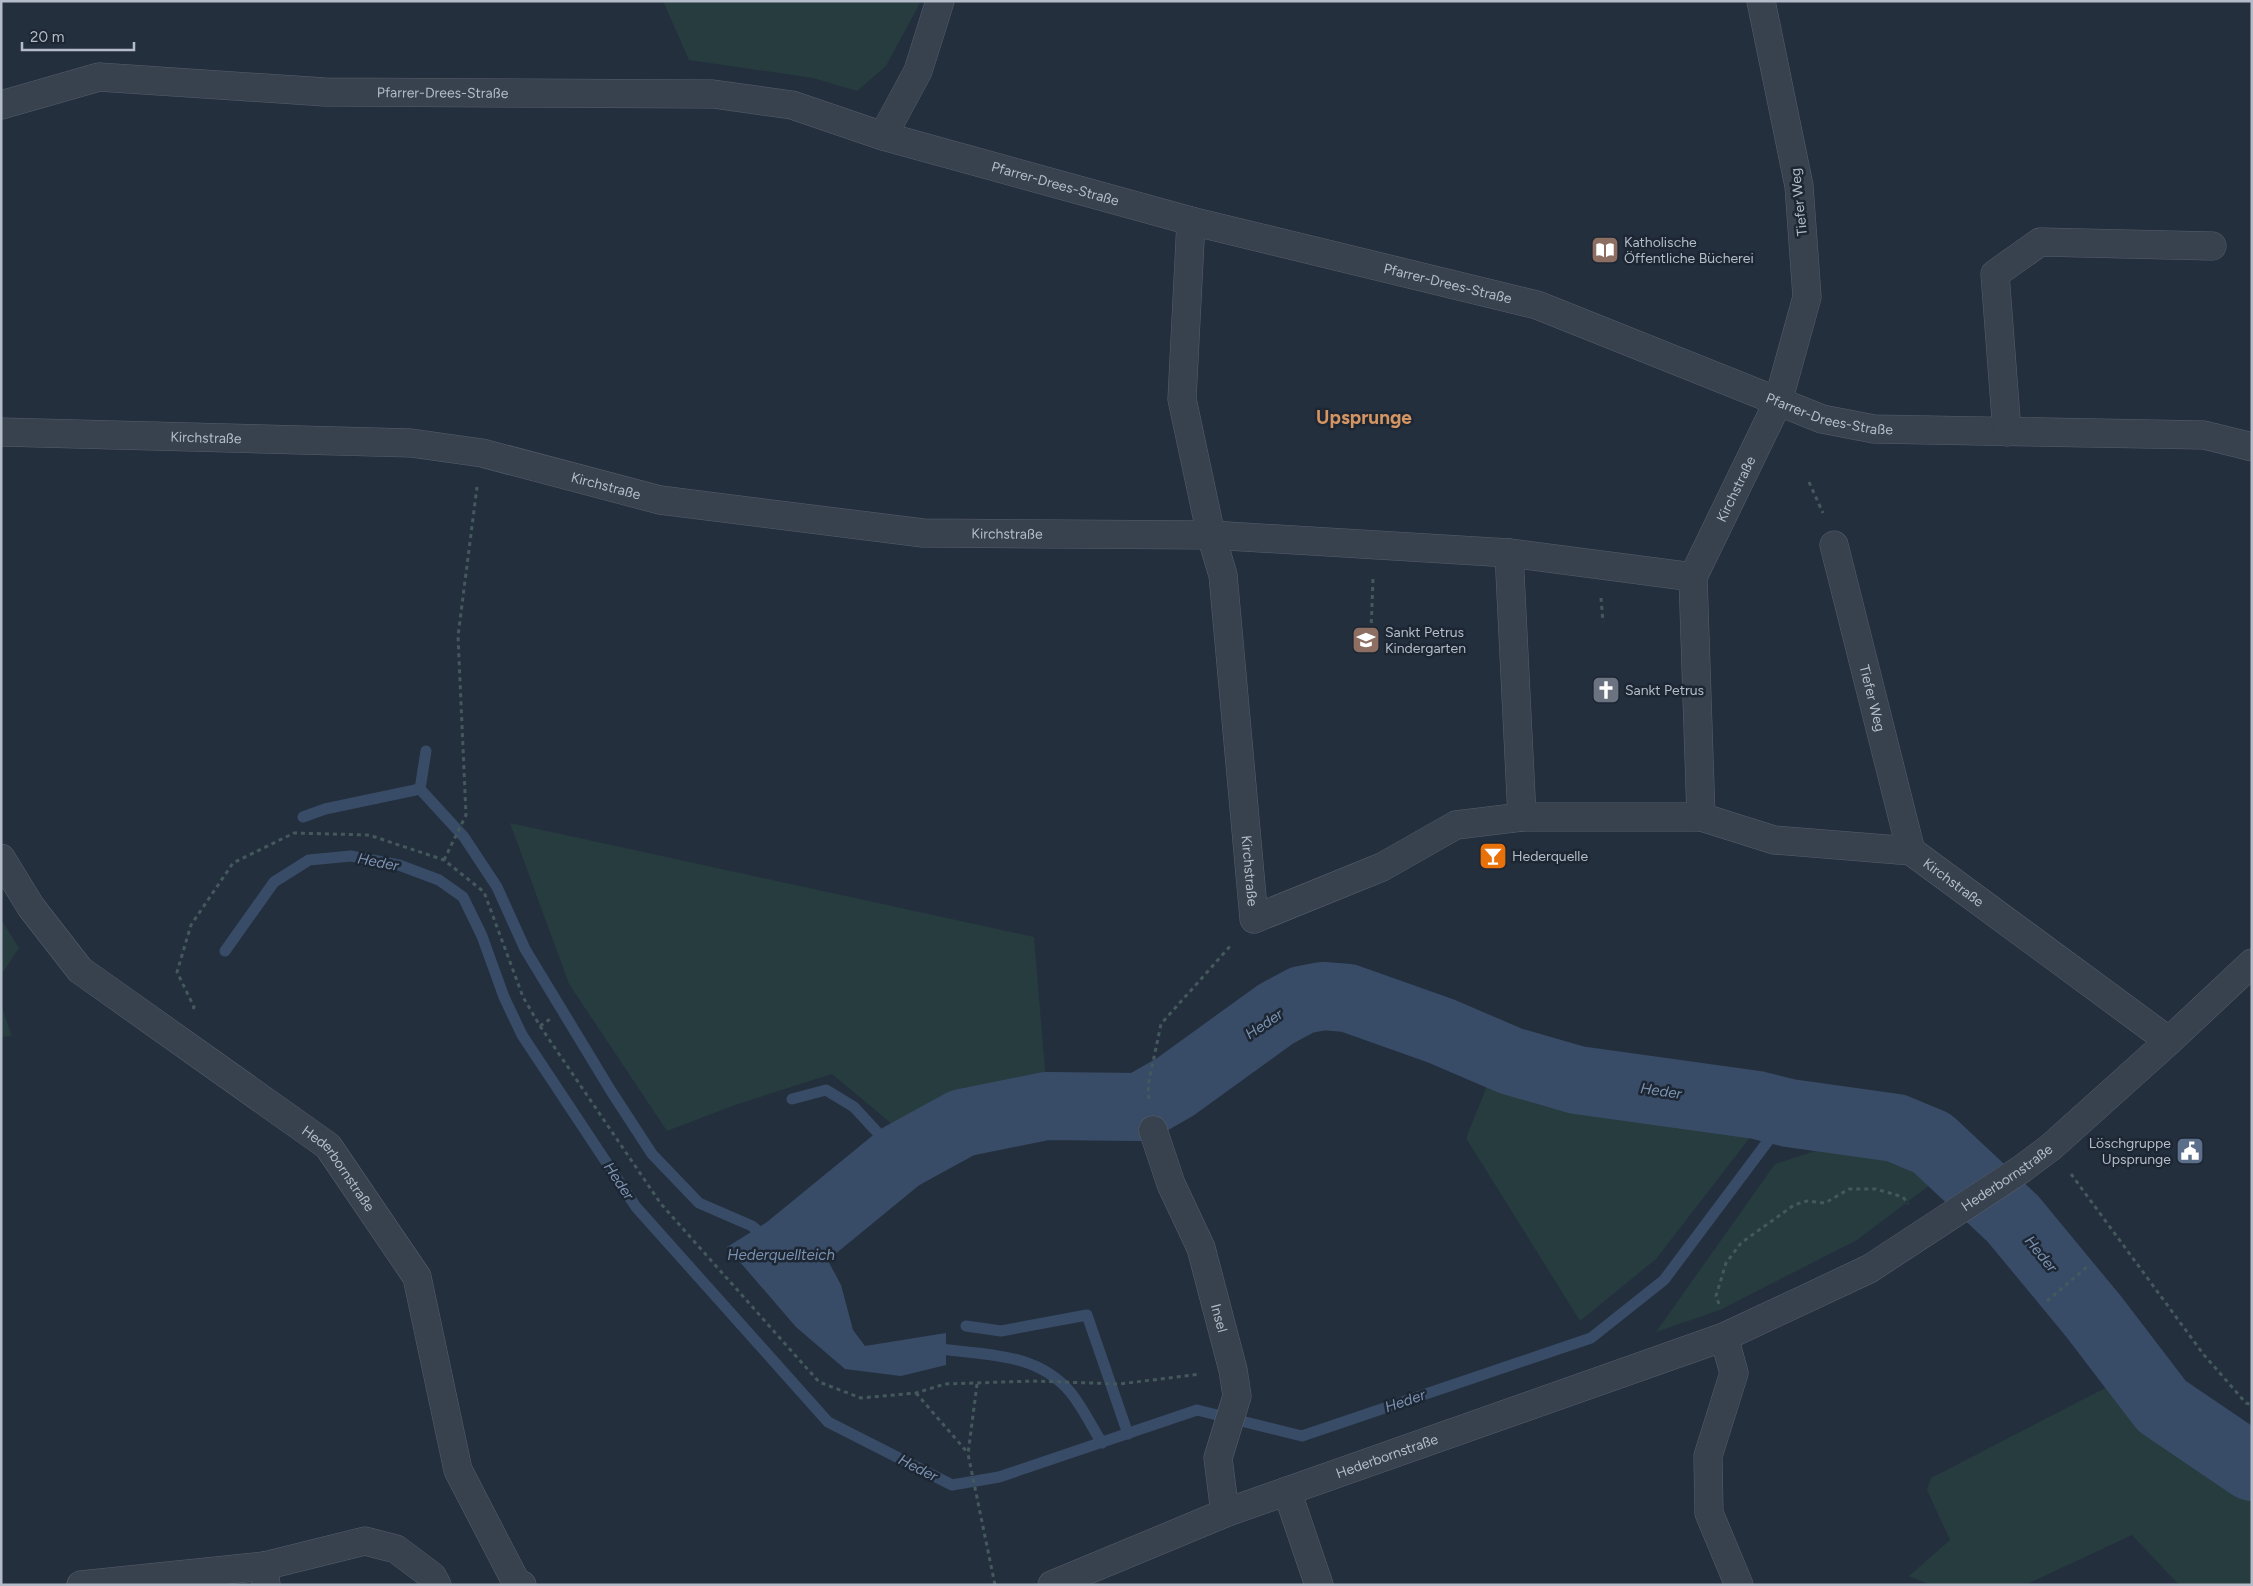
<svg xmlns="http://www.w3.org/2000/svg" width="2253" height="1586" font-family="Figtree,sans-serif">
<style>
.green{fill:#263c3f}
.water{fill:#394c67}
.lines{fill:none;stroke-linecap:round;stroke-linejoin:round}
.stream{stroke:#394c67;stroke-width:11}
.river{stroke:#394c67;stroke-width:68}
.minor-casing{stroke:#565f6c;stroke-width:29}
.path{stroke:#44595c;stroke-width:3;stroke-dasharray:4 4;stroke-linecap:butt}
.minor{stroke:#38414e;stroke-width:28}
.labels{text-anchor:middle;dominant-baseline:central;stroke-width:5;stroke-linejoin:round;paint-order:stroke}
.street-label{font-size:14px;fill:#b4bcc9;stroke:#1d2633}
.poi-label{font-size:14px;fill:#b4bcc9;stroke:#1d2633;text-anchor:start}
.water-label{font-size:15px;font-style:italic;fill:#7c92b1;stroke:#1d2633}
.district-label{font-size:19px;font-weight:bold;fill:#d59563;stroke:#1d2633}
</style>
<rect width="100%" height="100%" fill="#242f3e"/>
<g class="green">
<path d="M663,1h258l-35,65 -29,25 -44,-13 -124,-18z"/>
<path d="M510,823l524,114 13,157 -82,21 -67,14 -66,-55 -97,31 -68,26 -98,-147z"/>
<path d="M1,919l18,29 -18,27z"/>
<path d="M1,1005l11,31 -11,1z"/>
<path d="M1494,1069l80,30 146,18 35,14 -99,128 -76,62 -114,-183z"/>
<path d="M1834,1145l47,8 31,9 22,20 -77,58 -137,70 -64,22 119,-168z"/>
<path d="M2115,1383l27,44 52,37 -39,-41 5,-40 92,65v137h-73l-47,-50 -107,50h-95l-21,-9 41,-36 -23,-50 4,-12z"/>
</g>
<path class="water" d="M788,1209l37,46 16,30 12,45 12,16 81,-13v32l-45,11 -56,-7 -49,-42 -69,-80z"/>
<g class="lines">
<g class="stream">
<path d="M420,789l6,-38"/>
<path d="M303,817l22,-8 95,-20 44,48 33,50 28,62 86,142 41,63 47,49 53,23 14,12"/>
<path d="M225,951l49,-69 35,-22 42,-4 48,9 40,15 24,17 19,39 22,61 18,38 114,172 192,215 124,63 47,-8 198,-67 105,26 289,-98 73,-58 125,-167"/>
<path d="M792,1099l34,-9 28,17 46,50"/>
<path d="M966,1326l35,5 86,-16 41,119"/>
<path d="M933,1350l7,-1c48,6 98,4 131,44 12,15 21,34 31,50"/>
</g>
<path class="river" d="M784,1252l116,-95 62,-34 84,-17 94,1 35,-20 101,-73 26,-14 21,-4 25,2 93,33 70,30 66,19 180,25 32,8 107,15 36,15 81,76 81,98 68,89 90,61"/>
<defs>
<g id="minor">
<path id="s1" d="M1,105l98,-28 226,15 388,2 79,11 91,31 308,85 346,84 285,114 52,10 330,6 48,12"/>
<path d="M883,136l35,-65 22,-70"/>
<path id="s2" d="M1191,221l-9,178 29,136 12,40 31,344 128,-52 74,-42 66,-8h179l73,23 137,11 258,190"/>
<path id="s3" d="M1,432l410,11 71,10 178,47 263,33 288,2 298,18 184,24"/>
<path d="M2007,432l-12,-158 45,-32 172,4"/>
<path id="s4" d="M1834,545l77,306"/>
<path d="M1509,553l13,264"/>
<path id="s5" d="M1701,817l-8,-240 85,-175 29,-105 -8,-111 -38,-185"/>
<path id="s6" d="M1,858l30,49 49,63 248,176 89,131 41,193 58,112 6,3"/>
<path id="s7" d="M1153,1130l18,54 30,64 32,122 4,26 -19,62 7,55"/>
<path d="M1724,1337l10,36 -26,83 1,57 30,72"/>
<path d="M1287,1491l32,94"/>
<path d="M264,1566l101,-25 31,8 36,27 5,9"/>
<path d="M81,1585l183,-19 2,19"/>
<path id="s8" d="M1052,1585l173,-72 499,-176 145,-68 154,-101 28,-21 118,-106 83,-78"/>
</g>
</defs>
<use href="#minor" class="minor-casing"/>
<g class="path">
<path d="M1809,482l14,31"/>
<path d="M1601,598l2,24"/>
<path d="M1371,631l2,-53"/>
<path d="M444,860l22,-45 -8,-179 19,-149"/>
<path d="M193,1009l1,-2 -17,-35 14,-47 42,-62 61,-30 75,2 75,25 40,32 39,105 17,29 121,178 158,178 42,16 55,-5 29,-9 88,-3 87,3 80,-10"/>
<path d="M540,1026l13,-9"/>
<path d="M1149,1099l-1,-13 13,-62 71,-80"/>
<path d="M2071,1174l133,181 42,48 6,2"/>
<path d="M2047,1301l41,-35"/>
<path d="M1719,1304l-3,-8 10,-33 15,-20 53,-38 13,-4 18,2 24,-14h27l27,8 5,7"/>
<path d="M977,1384l-9,70 27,131"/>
<path d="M916,1393l52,60"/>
</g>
<use href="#minor" class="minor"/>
</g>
<defs>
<symbol id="library-square" viewBox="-11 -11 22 22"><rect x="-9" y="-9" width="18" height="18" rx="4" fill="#8d6e63" stroke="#1d2633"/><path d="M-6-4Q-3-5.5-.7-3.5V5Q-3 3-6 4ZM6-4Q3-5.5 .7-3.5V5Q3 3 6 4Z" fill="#fff"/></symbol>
<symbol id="school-square" viewBox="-11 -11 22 22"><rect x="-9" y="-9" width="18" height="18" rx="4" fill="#8d6e63" stroke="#1d2633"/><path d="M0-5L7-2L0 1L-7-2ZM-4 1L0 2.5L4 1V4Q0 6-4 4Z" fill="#fff"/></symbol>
<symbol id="church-square" viewBox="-11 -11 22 22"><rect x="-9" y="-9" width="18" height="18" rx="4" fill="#6b7280" stroke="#1d2633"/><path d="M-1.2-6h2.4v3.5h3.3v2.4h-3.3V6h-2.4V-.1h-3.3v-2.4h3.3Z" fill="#fff"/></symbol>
<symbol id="bar-square" viewBox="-11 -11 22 22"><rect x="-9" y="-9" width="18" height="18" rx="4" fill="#e8710a" stroke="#1d2633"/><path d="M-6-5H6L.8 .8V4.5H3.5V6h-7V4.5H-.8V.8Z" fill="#fff"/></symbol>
<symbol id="civic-square" viewBox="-11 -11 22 22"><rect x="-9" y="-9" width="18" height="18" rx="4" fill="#5c6f8a" stroke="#1d2633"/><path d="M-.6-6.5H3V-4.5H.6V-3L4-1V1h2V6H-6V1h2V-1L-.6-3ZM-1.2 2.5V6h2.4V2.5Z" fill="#fff"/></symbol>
</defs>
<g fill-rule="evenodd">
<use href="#library-square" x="1589" y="234" width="32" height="32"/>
<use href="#school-square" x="1350" y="624" width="32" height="32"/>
<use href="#church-square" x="1590" y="674" width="32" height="32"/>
<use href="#bar-square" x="1477" y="840" width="32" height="32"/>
<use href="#civic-square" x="2174" y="1135" width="32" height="32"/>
</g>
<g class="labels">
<g class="street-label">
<text stroke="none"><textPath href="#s1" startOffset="446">Pfarrer-Drees-Straße</textPath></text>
<text stroke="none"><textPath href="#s1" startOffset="1071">Pfarrer-Drees-Straße</textPath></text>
<text transform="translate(1799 202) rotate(-96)">Tiefer Weg</text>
<text stroke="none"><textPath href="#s1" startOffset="1476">Pfarrer-Drees-Straße</textPath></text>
<text stroke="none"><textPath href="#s1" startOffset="1881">Pfarrer-Drees-Straße</textPath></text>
<text stroke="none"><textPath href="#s3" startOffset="205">Kirchstraße</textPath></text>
<text stroke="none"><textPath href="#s3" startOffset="610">Kirchstraße</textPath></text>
<text stroke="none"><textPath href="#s5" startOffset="338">Kirchstraße</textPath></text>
<text stroke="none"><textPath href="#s3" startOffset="1015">Kirchstraße</textPath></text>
<text stroke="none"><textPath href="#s4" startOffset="158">Tiefer Weg</textPath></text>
<text stroke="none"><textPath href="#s2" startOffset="656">Kirchstraße</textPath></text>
<text stroke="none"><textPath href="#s2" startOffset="1440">Kirchstraße</textPath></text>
<text stroke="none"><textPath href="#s6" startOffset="465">Hederbornstraße</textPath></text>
<text stroke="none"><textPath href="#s8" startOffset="1042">Hederbornstraße</textPath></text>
<text stroke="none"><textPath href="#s7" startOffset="200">Insel</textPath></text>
<text stroke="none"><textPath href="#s8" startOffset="359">Hederbornstraße</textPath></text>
</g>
<g class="poi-label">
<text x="1624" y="242">Katholische<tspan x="1624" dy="16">Öffentliche Bücherei</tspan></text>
<text x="1385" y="632">Sankt Petrus<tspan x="1385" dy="16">Kindergarten</tspan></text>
<text x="1625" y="690">Sankt Petrus</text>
<text x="1512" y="856">Hederquelle</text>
<text x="2171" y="1143" text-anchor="end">Löschgruppe<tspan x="2171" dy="16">Upsprunge</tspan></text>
</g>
<g class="water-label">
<text transform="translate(378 862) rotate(11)">Heder</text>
<text transform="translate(1264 1024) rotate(-34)">Heder</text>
<text transform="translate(1661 1091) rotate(8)">Heder</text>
<text transform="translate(619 1181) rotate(56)">Heder</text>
<text transform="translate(2041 1254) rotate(51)">Heder</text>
<text x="781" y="1255">Hederquellteich</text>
<text transform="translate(1405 1401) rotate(-19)">Heder</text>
<text transform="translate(918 1468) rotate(27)">Heder</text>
</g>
<g class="district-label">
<text x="1364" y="417">Upsprunge</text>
</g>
</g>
<rect width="2253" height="1586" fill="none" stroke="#b4bcc9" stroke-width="5"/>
<path d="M22 42v8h112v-8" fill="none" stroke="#b4bcc9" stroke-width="2.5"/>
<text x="30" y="42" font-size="15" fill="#b4bcc9" stroke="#1d2633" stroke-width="4" paint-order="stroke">20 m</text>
</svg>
